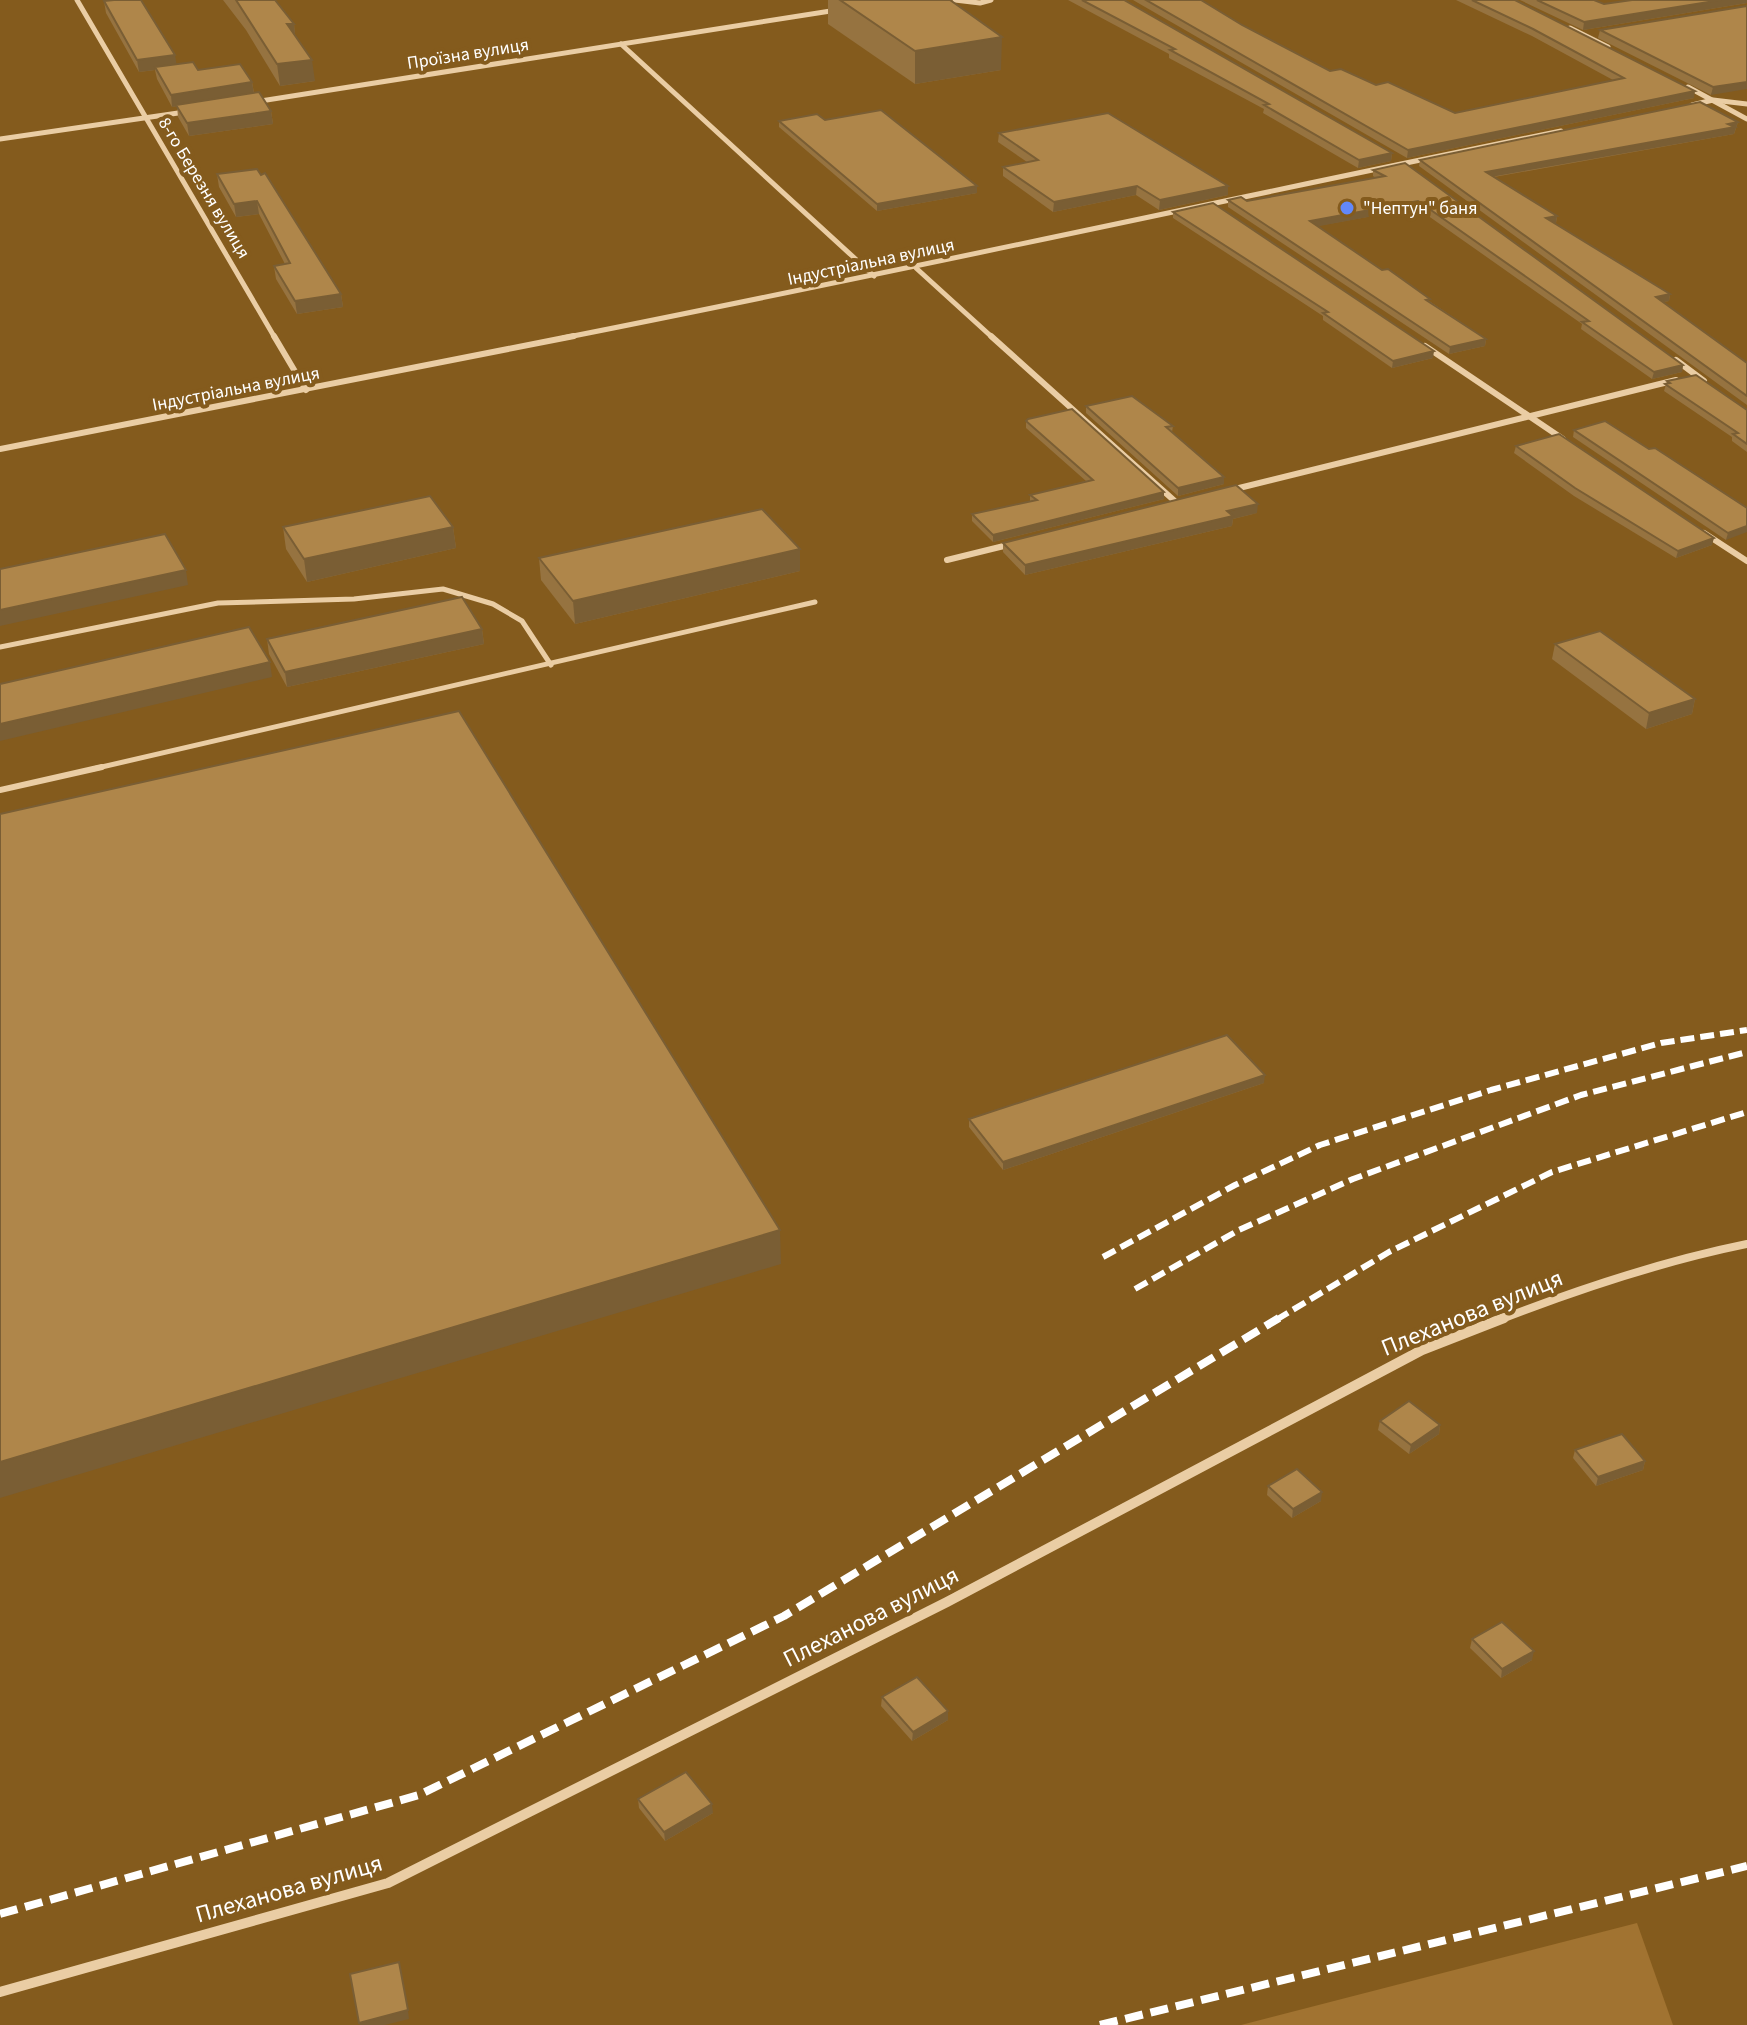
<svg xmlns="http://www.w3.org/2000/svg" width="1747" height="2025" font-family="'Source Sans 3',sans-serif">
<style>
.green{fill:#a17331}
.lines{fill:none;stroke-linecap:round;stroke-linejoin:round}
.service-far1{stroke:#eacda4;stroke-width:5}
.service{stroke:#eacda4;stroke-width:6}
.minor-far3{stroke:#eacda4;stroke-width:5}
.minor-far2{stroke:#eacda4;stroke-width:6}
.minor-far1{stroke:#eacda4;stroke-width:8}
.minor{stroke:#eacda4;stroke-width:10}
.rail-far1{stroke:#fff;stroke-width:6;stroke-dasharray:14 6;stroke-linecap:butt}
.rail{stroke:#fff;stroke-width:8;stroke-dasharray:18 8;stroke-linecap:butt}
.wall{fill:#967340}
.shaded-wall{fill:#7a5e34}
.building{fill:#af864a;stroke:#7a5e34;stroke-width:2}
.poi-dot{fill:#6288fa;stroke:#845b1d;stroke-width:3}
.labels{text-anchor:middle;dominant-baseline:central;stroke-width:8;stroke-linejoin:round;paint-order:stroke}
.far-street-label{font-size:18px;fill:#fff;stroke:#845b1d}
.far-poi-label{font-size:18px;fill:#fff;stroke:#845b1d;text-anchor:start}
.near-street-label{font-size:24px;fill:#fff;stroke:#845b1d}
</style>
<rect width="100%" height="100%" fill="#845b1d"/>
<path class="green" d="M1637,1923l36,102h-432z"/>
<g class="lines">
<g class="service-far1">
<path d="M0,647l218,-44 136,-4 89,-10 50,15 29,17 29,44"/>
<path d="M93,769l722,-167"/>
</g>
<path class="service" d="M0,790l102,-23"/>
<g class="minor-far3">
<path d="M77,0l198,338"/>
<path d="M955,0l25,3 11,-3"/>
<path d="M1570,28l38,19"/>
<path d="M621,44l253,232"/>
<path d="M1688,87l59,32"/>
<path d="M254,102l583,-92"/>
<path d="M1692,105l21,-5 34,4"/>
<path d="M0,139l185,-27"/>
<path d="M916,268l77,70"/>
<path d="M563,338c334,-66 665,-139 998,-207"/>
</g>
<g class="minor-far2">
<path d="M274,336l32,54"/>
<path d="M991,336l187,168"/>
<path d="M1425,346l138,93"/>
<path d="M1676,360l28,21"/>
<path d="M0,449l574,-113"/>
<path d="M1231,490l445,-110"/>
<path d="M1704,533l43,28"/>
<path d="M947,560l65,-16"/>
</g>
<path class="minor-far1" d="M1499,1320c80,-31 164,-59 248,-76"/>
<path class="minor" d="M0,1992l388,-109 559,-281 475,-252 82,-32"/>
<g class="rail-far1">
<path d="M1103,1257l132,-72 85,-40 171,-55 170,-47 86,-13"/>
<path d="M1135,1289l104,-59 114,-51 228,-84 166,-43"/>
<path d="M1276,1320l113,-68 163,-80 195,-60"/>
</g>
<g class="rail">
<path d="M0,1914l419,-119 365,-179 495,-298"/>
<path d="M1100,2025l647,-159"/>
</g>
</g>
<g class="wall">
<path d="M223,0h52l19,24 1,12 20,45 -35,5 -34,-56z"/>
<path d="M828,0h122l51,70 -86,14 -87,-60z"/>
<path d="M1068,0h56l268,153 -1,8 -33,7 -95,-55 1,-4 -95,-51v-4z"/>
<path d="M1133,0h68l41,25 88,46 46,14 79,28 158,-33 -81,-44 -76,-36h59l179,98 -287,60z"/>
<path d="M1520,0h74l10,4 143,-4v3l-164,27z"/>
<path d="M104,1l72,63 76,18 2,11 17,18 2,13 -84,12 -11,-19 -1,-11 -5,1 -15,-28 -2,-9 -16,2 -33,-59z"/>
<path d="M1747,6l-36,89 -113,-57 2,-8z"/>
<path d="M825,120l152,73 -100,18 -98,-84v-6z"/>
<path d="M1738,122l-4,12 -240,43 63,39 -1,7h-2l116,71 -1,7 -6,1 84,61v42l-328,-239 1,-6z"/>
<path d="M999,133l229,53v9l-69,15 -23,-15 -83,17 -50,-36v-9l24,-5 -29,-20z"/>
<path d="M257,169l84,125 2,13 -46,7 -21,-35 -2,-13 11,-2 -26,-50 -23,3 -17,-30 -2,-13z"/>
<path d="M1373,170l310,195 -1,7 -30,7 -71,-50 1,-5 -165,-116 -100,18 169,113 -1,7 -36,8 -221,-147v-7l19,1 129,-23 -3,-2z"/>
<path d="M1173,212l260,146 -41,10 -69,-48v-4l-150,-98z"/>
<path d="M1667,381l80,29v42l-15,-11v-4l-68,-46z"/>
<path d="M1086,406l87,20 -1,6 52,52 -46,12 -92,-83z"/>
<path d="M1026,421l138,71v7l-171,43 -21,-21v-7l58,-12v-7l56,-14 -60,-53z"/>
<path d="M1574,430l173,78 -21,32 -153,-103z"/>
<path d="M1516,446l196,99 -36,13 -102,-62 -60,-43z"/>
<path d="M1257,513l-24,6 -1,7 -207,49 -22,-23v-9z"/>
<path d="M283,527h170l3,21 -149,34 -21,-33z"/>
<path d="M539,558l261,13 -225,53 -34,-44z"/>
<path d="M482,629l2,15 -197,43 -18,-33 -2,-15z"/>
<path d="M1555,644l140,55 -3,15 -46,15 -94,-70z"/>
<path d="M1264,1083l-261,87 -34,-43v-8z"/>
<path d="M1380,1421l60,4 -1,9 -30,20 -31,-24z"/>
<path d="M1575,1450l70,11 -2,9 -47,16 -23,-28z"/>
<path d="M1268,1486l53,15 -29,17 -25,-23z"/>
<path d="M1472,1639l60,21 -31,18 -31,-30z"/>
<path d="M882,1697l66,14v9l-36,21 -31,-35z"/>
<path d="M638,1799l75,14 -48,28 -26,-33z"/>
</g>
<g class="shaded-wall">
<path d="M1721,0h26v3l-164,27 1,-8z"/>
<path d="M287,24h7l2,21z"/>
<path d="M1002,37l-1,33 -86,14v-33z"/>
<path d="M175,55l2,12h-22v3l-16,2 -2,-12z"/>
<path d="M312,60l3,21 -35,5 -3,-22z"/>
<path d="M252,82l2,12 -82,13 -1,-12z"/>
<path d="M1747,82v7l-36,6 2,-8z"/>
<path d="M1695,91l-1,7 -287,60 1,-8z"/>
<path d="M271,111l2,13 -84,12 -2,-13z"/>
<path d="M1738,122l-4,12 -249,44 1,-6z"/>
<path d="M1392,153l-1,8 -33,7 1,-8z"/>
<path d="M977,186v7l-100,18v-7z"/>
<path d="M1137,186l-1,9 -83,17 1,-10z"/>
<path d="M1228,186v9l-69,15 1,-10z"/>
<path d="M257,201l2,13 -23,3 -2,-13z"/>
<path d="M1418,201l-1,7 -108,20 1,-7z"/>
<path d="M1557,216l-1,7 -11,2 1,-7z"/>
<path d="M341,294l2,13 -46,7 -2,-13z"/>
<path d="M1670,294l-1,7 -14,3 1,-7z"/>
<path d="M1486,339l-1,7 -36,8 1,-7z"/>
<path d="M1434,351l-1,7 -41,10 1,-7z"/>
<path d="M1683,365l-1,7 -30,7 2,-7z"/>
<path d="M1224,477v7l-46,12v-8z"/>
<path d="M1164,492v7l-171,43v-7z"/>
<path d="M1258,504l-1,9 -24,6 -1,7 -207,49v-10z"/>
<path d="M1747,526v6l-21,8 2,-7z"/>
<path d="M453,527l3,21 -149,34 -3,-23z"/>
<path d="M1714,538l-2,7 -36,13 2,-7z"/>
<path d="M800,549v22l-225,53 -2,-23z"/>
<path d="M186,570l2,15 -188,41v-16z"/>
<path d="M482,629l2,15 -197,43 -2,-15z"/>
<path d="M270,662l2,15 -272,64v-17z"/>
<path d="M1695,699l-3,15 -46,15 3,-16z"/>
<path d="M1265,1075l-1,8 -261,87v-8z"/>
<path d="M780,1230l1,34 -781,234v-36z"/>
<path d="M1440,1425l-1,9 -30,20 2,-9z"/>
<path d="M1645,1461l-2,9 -47,16 2,-9z"/>
<path d="M1322,1492l-1,9 -29,17 1,-9z"/>
<path d="M1534,1651l-2,9 -31,18 1,-9z"/>
<path d="M948,1711v9l-36,21 1,-9z"/>
<path d="M712,1804l1,9 -48,28 -1,-9z"/>
<path d="M408,2010l1,9 -24,6h-25l-1,-2z"/>
</g>
<g class="building">
<path d="M114,0h27l34,55 -38,5 -33,-59z"/>
<path d="M236,0h39l19,24h-7l25,36 -35,4z"/>
<path d="M840,0h110l52,37 -87,14z"/>
<path d="M1082,0h42l268,153 -33,7 -95,-55 5,-1 -99,-54 5,-1z"/>
<path d="M1146,0h55l41,25 88,46 11,-2 35,16 12,-3 67,31 169,-35 -91,-49 -61,-29h43l180,91 -287,59z"/>
<path d="M1537,0h57l10,4 28,-4h89l-137,22z"/>
<path d="M1747,6v76l-34,5 -113,-57z"/>
<path d="M193,62l5,8 42,-6 12,18 -81,13 -16,-28z"/>
<path d="M259,92l12,19 -84,12 -11,-18z"/>
<path d="M1700,102l38,20 -10,2 7,3 -249,45 71,44 -11,2 124,76 -14,3 91,66v33l-327,-236z"/>
<path d="M881,110l96,76 -100,18 -98,-83 38,-7 8,6z"/>
<path d="M1108,113l120,73 -68,14 -23,-14 -83,16 -51,-35 35,-7 -39,-27z"/>
<path d="M1405,163l278,202 -29,7 -72,-50 7,-1 -171,-120 -108,20 72,49 6,-1 42,30 -4,1 60,39 -36,8 -222,-147 13,-3 6,4 138,-25 -12,-6z"/>
<path d="M257,169l4,6 4,-2 76,121 -46,7 -21,-35 16,-3 -33,-62 -23,3 -17,-30z"/>
<path d="M1213,203l221,148 -41,10 -70,-48 5,-1 -155,-100z"/>
<path d="M1696,375l51,35v34l-14,-10 5,-1 -73,-49 5,-1 -3,-2z"/>
<path d="M1132,396l41,30 -7,1 58,50 -46,11 -92,-82z"/>
<path d="M1072,409l92,83 -171,43 -21,-21 65,-14 -7,-5 63,-15 -67,-59 2,-2z"/>
<path d="M1605,421l44,28 6,-1 92,60v18l-19,7 -154,-103z"/>
<path d="M1559,434l155,104 -36,13 -103,-63 -59,-42z"/>
<path d="M1236,485l22,19 -31,7 6,5 -208,49 -22,-22z"/>
<path d="M430,496l23,31 -149,32 -21,-32z"/>
<path d="M762,509l38,40 -227,52 -34,-43z"/>
<path d="M165,534l21,36 -186,40v-41z"/>
<path d="M462,597l20,32 -197,43 -18,-33z"/>
<path d="M249,627l21,35 -270,62v-40z"/>
<path d="M1600,631l95,68 -46,14 -94,-69z"/>
<path d="M459,711l321,519 -780,232v-648z"/>
<path d="M1227,1035l38,40 -262,87 -34,-43z"/>
<path d="M1409,1401l31,24 -29,20 -31,-24z"/>
<path d="M1622,1434l23,27 -47,16 -23,-27z"/>
<path d="M1297,1469l25,23 -29,17 -25,-23z"/>
<path d="M1502,1622l32,29 -32,18 -30,-30z"/>
<path d="M917,1677l31,34 -35,21 -31,-35z"/>
<path d="M686,1772l26,32 -48,28 -26,-33z"/>
<path d="M399,1962l9,48 -49,13 -9,-49z"/>
</g>
<circle class="poi-dot" cx="1347" cy="208" r="8"/>
<g class="labels">
<g class="far-street-label">
<text transform="translate(468 54) rotate(-9)">Проїзна вулиця</text>
<text transform="translate(204 188) rotate(59)">8-го Березня вулиця</text>
<text transform="translate(871 262) rotate(-12)">Індустріальна вулиця</text>
<text transform="translate(236 389) rotate(-11)">Індустріальна вулиця</text>
</g>
<g class="far-poi-label">
<text x="1363" y="208">"Нептун" баня</text>
</g>
<g class="near-street-label">
<text transform="translate(1472 1313) rotate(-22)">Плеханова вулиця</text>
<text transform="translate(871 1617) rotate(-27)">Плеханова вулиця</text>
<text transform="translate(289 1889) rotate(-16)">Плеханова вулиця</text>
</g>
</g>
</svg>
